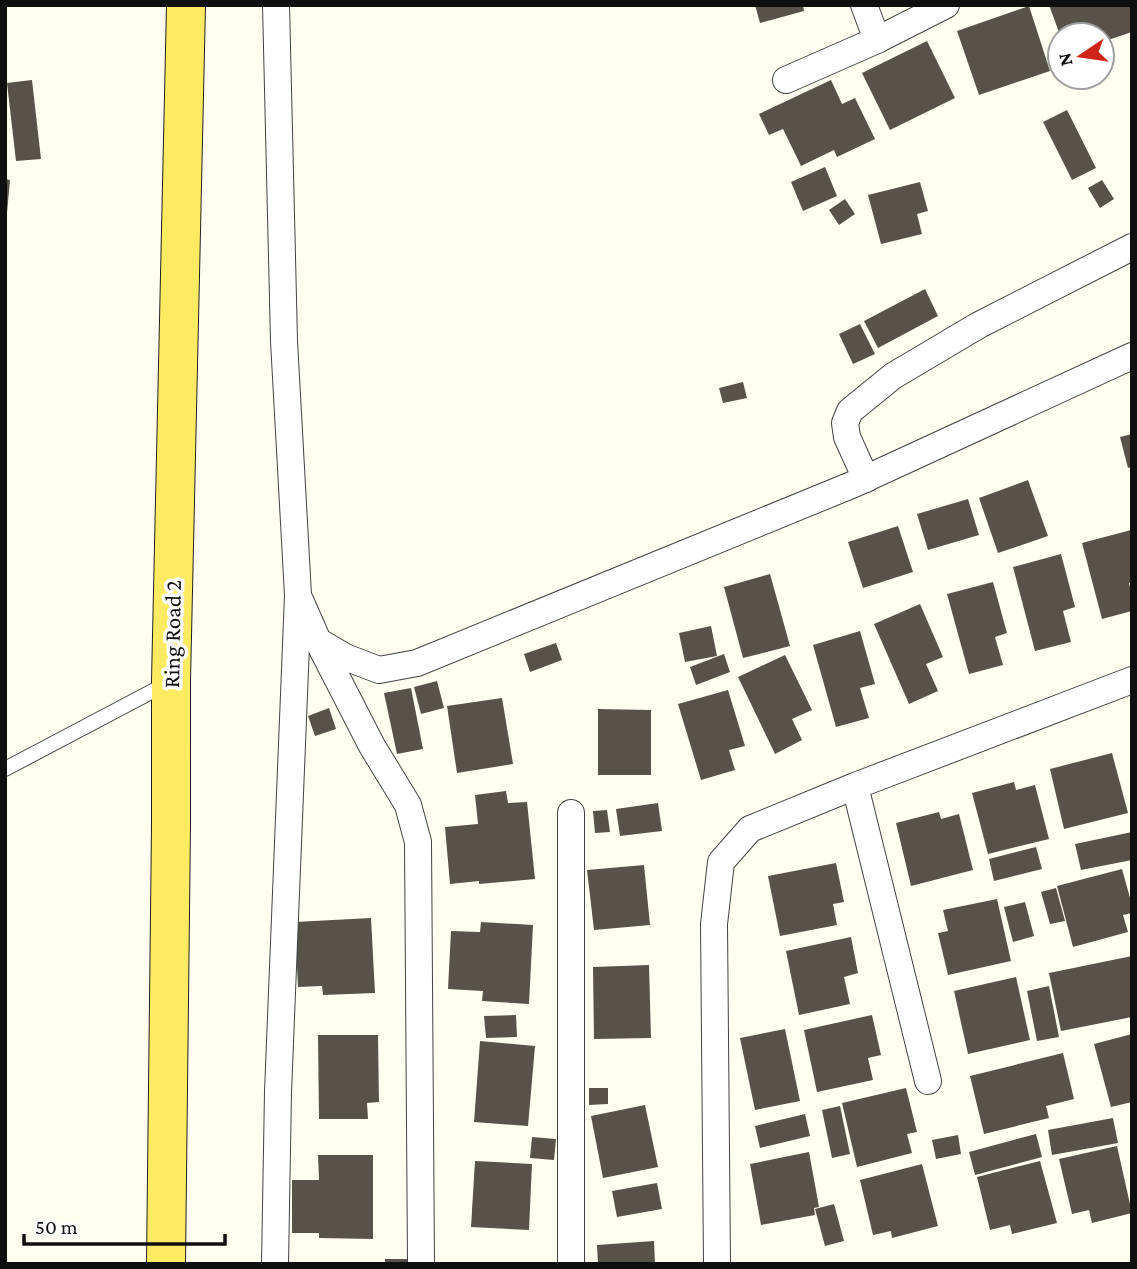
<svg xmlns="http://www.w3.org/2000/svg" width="1137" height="1269" font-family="'Crimson Pro',serif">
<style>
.building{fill:#59524a}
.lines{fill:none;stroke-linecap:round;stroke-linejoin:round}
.lane-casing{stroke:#424242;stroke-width:16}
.street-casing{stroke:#424242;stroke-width:28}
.primary-casing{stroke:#202020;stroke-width:40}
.lane{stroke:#fff;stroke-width:14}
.street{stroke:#fff;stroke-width:26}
.primary{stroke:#ffeb61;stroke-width:38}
.labels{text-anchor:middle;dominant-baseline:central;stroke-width:7;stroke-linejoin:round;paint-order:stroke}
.street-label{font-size:23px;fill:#0f0f0f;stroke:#fff}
</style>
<rect width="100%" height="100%" fill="#fffef1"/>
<g class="building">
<path d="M755,5h48l1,6 -44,12z"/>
<path d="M1049,5h82l1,27 -30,10v-7h-42z"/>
<path d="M1029,6l21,65 -71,24 -22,-64z"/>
<path d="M927,41l28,57 -65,32 -28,-57z"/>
<path d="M32,80l9,79 -25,2 -9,-78z"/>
<path d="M831,80l11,24 13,-6 20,41 -38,18 -3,-7 -33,16 -18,-37 -14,6 -10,-21z"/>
<path d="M1067,110l29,58 -24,12 -29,-58z"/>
<path d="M825,167l12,29 -34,15 -12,-29z"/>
<path d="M5,179l5,1 -3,33h-2z"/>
<path d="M1102,180l12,19 -14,9 -12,-20z"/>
<path d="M920,182l8,29 -11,3 5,20 -41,10 -13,-49z"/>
<path d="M845,199l10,15 -16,11 -10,-15z"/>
<path d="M925,289l13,27 -60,32 -14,-27z"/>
<path d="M860,324l15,30 -22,10 -14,-30z"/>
<path d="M743,382l4,16 -24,5 -4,-15z"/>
<path d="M1132,434v33l-4,1 -8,-31z"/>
<path d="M1028,480l20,56 -50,17 -19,-55z"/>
<path d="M968,499l11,36 -51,15 -11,-36z"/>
<path d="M898,526l15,46 -50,16 -15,-46z"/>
<path d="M1131,530l1,52 -3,1 3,12v16l-30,8 -20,-76z"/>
<path d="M1061,554l14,53 -12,4 8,31 -36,9 -22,-84z"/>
<path d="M770,574l20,72 -47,12 -19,-71z"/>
<path d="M993,582l14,51 -12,4 8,28 -34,9 -22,-80z"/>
<path d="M920,604l23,53 -17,7 12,27 -29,13 -35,-80z"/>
<path d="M711,626l6,30 -32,6 -6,-29z"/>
<path d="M860,631l15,53 -15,4 9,30 -33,9 -23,-82z"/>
<path d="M556,643l6,17 -32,12 -6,-18z"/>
<path d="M724,654l6,18 -34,13 -6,-18z"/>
<path d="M785,655l27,55 -20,9 10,21 -27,14 -37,-77z"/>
<path d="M437,681l7,27 -23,6 -7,-27z"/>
<path d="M411,688l12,61 -26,5 -13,-61z"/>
<path d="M728,690l17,56 -16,4 6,20 -34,10 -23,-76z"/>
<path d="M502,698l11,66 -56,9 -10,-67z"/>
<path d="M329,708l7,21 -21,7 -7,-20z"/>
<path d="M598,709l53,1v65h-53z"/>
<path d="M1112,753l16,60 -64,16 -14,-60z"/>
<path d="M1014,782l2,8 19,-5 14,54 -61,15 -16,-61z"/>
<path d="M506,791l2,12 19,-1 8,77 -56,5v-3l-29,3 -5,-57 33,-3 -3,-29z"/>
<path d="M658,803l4,28 -42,5 -4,-27z"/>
<path d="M607,810l3,22 -15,1 -2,-22z"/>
<path d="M939,812l2,7 18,-5 14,56 -62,16 -15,-63z"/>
<path d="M1132,832v28l-51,10 -6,-26z"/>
<path d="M1036,847l6,22 -48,12 -5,-22z"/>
<path d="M836,863l8,39 -11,2 4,21 -57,11 -12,-60z"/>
<path d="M644,865l6,60 -56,5 -7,-60z"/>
<path d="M1122,869l10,36v8l-9,2 5,17 -55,15 -16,-61z"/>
<path d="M1056,888l9,33 -15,3 -9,-32z"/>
<path d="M997,899l14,62 -63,14 -10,-42 10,-2 -5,-21z"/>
<path d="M1025,902l9,34 -21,6 -9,-35z"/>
<path d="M371,918l4,75 -52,2 -1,-9 -24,1 -3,-65z"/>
<path d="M481,922l52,3 -4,79 -47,-3 1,-10 -35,-2 3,-58 29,1z"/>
<path d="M851,937l7,36 -14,4 6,27 -51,11 -13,-64z"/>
<path d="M1132,956v61l-71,14 -12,-58z"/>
<path d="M649,965l2,73 -57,1 -1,-72z"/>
<path d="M1016,977l14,63 -62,14 -14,-63z"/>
<path d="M1049,986l10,51 -22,4 -10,-50z"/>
<path d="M516,1015l1,22 -31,1 -2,-22z"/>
<path d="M872,1015l9,40 -13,3 5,22 -56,12 -13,-62z"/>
<path d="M785,1029l15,72 -45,9 -15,-72z"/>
<path d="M1132,1034v68l-21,5 -17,-63z"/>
<path d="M318,1035h60l1,67 -12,1 1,16h-49z"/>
<path d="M480,1041l55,5 -7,80 -54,-4z"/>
<path d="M1063,1053l11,46 -28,7 3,12 -65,16 -14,-58z"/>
<path d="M589,1088h19v16l-19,1z"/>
<path d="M906,1088l11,44 -10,2 5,19 -55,14 -15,-64z"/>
<path d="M645,1105l13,62 -55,11 -12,-62z"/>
<path d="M840,1106l10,48 -18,4 -10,-48z"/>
<path d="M805,1114l5,22 -50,12 -5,-22z"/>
<path d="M1113,1118l5,25 -66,12 -4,-25z"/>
<path d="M1036,1134l6,23 -67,18 -6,-23z"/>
<path d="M958,1135l3,19 -25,5 -4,-19z"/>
<path d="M532,1137l24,2 -2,21 -24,-2z"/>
<path d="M1117,1146l15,67 -40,10 -3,-13 -17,4 -13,-55z"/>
<path d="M809,1152l10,55 -5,1 1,7 -54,10 -11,-61z"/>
<path d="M318,1155h55v84l-54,-1v-5h-27v-53h27z"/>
<path d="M475,1161l57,3 -3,66 -58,-3z"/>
<path d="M1040,1161l17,62 -45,11 -2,-9 -20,5 -13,-53z"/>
<path d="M922,1164l16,62 -46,12 -1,-7 -18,4 -13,-55z"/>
<path d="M657,1183l5,26 -45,8 -5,-26z"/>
<path d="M834,1204l10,37 -19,5 -10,-37z"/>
<path d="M654,1241l1,23h-57l-1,-19z"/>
<rect x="385" y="1259" width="25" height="5"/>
</g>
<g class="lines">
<defs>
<path id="lane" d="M5,769l163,-86"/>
<g id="street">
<path d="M864,5l13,35"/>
<path d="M786,80l91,-40 69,-35"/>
<path d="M866,479l-19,-42 -2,-14 5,-12 43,-35 86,-51 153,-78"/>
<path d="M300,600l18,41 27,16 34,13 38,-7 437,-179 278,-128"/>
<path d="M319,643l53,103 36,59 10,37 3,422"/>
<path d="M855,786l73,295"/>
<path d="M275,1264l3,-172 20,-497 -14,-254 -8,-336"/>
<path d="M571,1264v-451"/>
<path d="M717,1264l-3,-340 7,-62 29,-33 105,-43 277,-106"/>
</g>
<path id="primary" d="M166,1264l5,-439v-144l15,-676"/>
</defs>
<use href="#lane" class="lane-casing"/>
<use href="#street" class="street-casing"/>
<use href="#primary" class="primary-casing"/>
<use href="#lane" class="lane"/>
<use href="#street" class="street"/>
<use href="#primary" class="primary"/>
</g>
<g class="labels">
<g class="street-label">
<text transform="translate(172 634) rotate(-89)">Ring Road 2</text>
</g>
</g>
<rect width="1137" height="1269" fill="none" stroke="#0f0f0f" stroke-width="14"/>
<g transform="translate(1081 56) rotate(257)"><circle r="33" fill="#ffffff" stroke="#9f9f9f" stroke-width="2"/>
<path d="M0-5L12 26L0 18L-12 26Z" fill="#ce2518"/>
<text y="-10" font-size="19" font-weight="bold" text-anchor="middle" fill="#0f0f0f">N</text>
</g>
<path d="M24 1234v10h201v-10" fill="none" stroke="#0f0f0f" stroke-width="3.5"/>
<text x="35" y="1234" font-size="21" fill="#0f0f0f" stroke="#ffffff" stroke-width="5" paint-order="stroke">50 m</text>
</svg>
